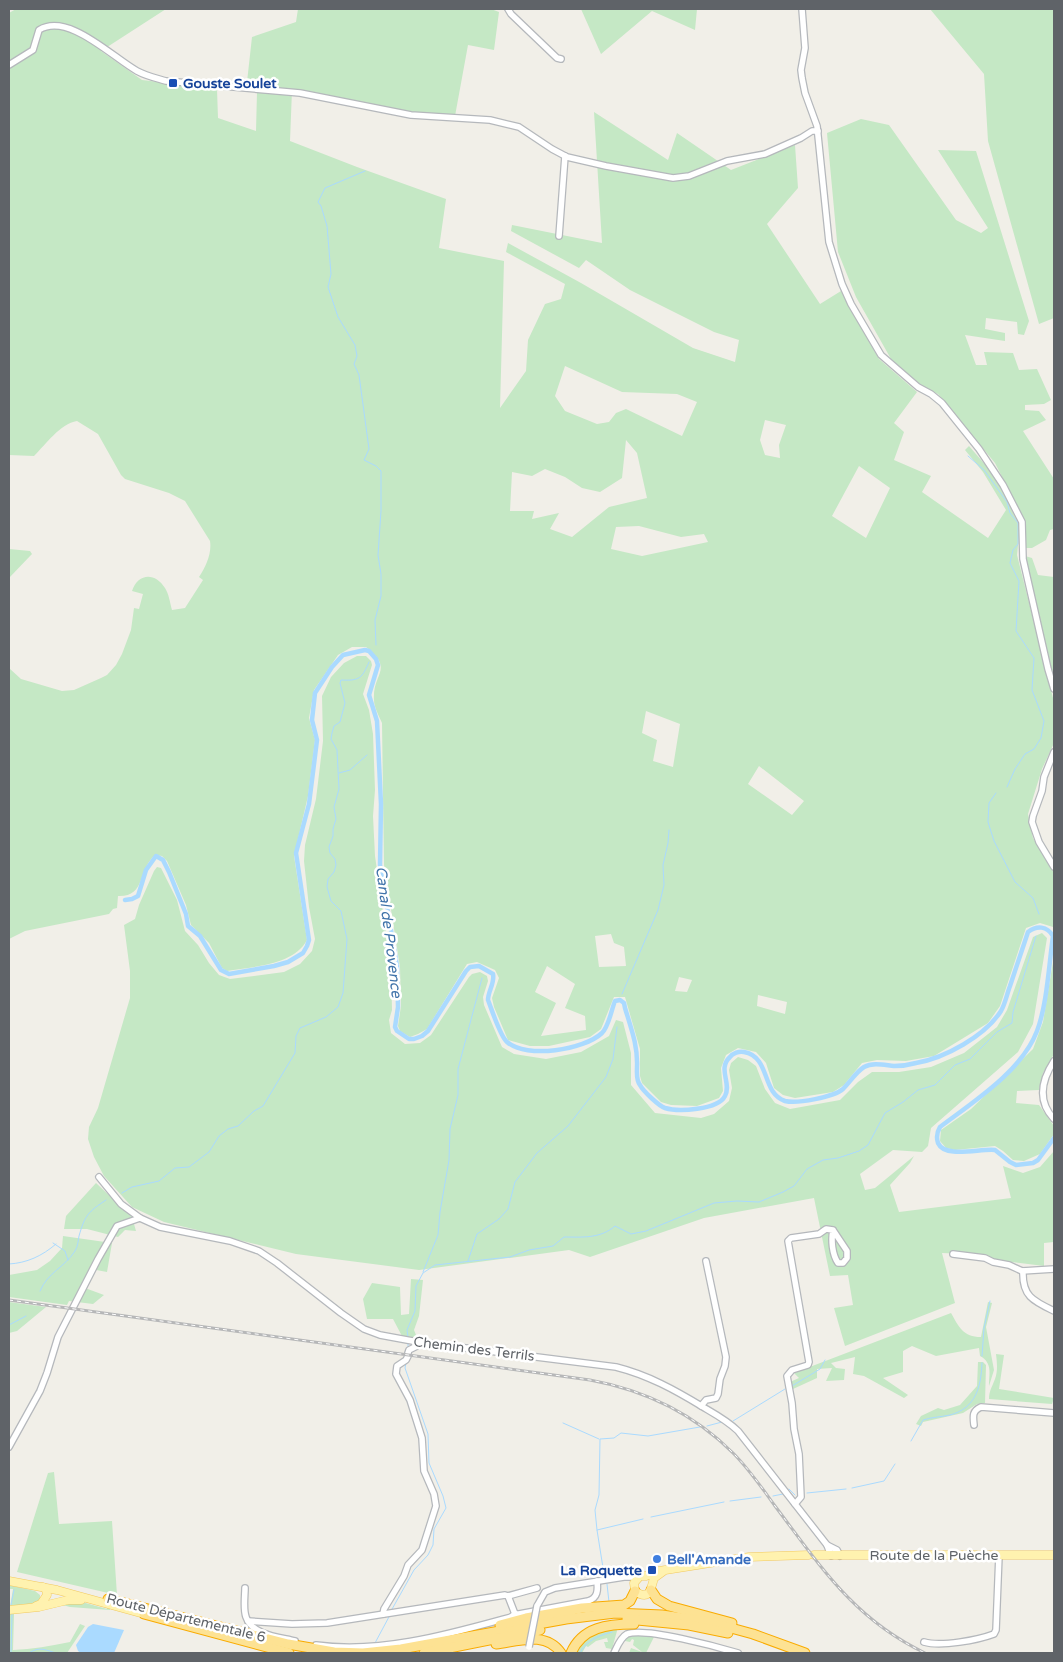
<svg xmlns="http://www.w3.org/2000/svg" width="1063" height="1662" font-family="'Varela Round',sans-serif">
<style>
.green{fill:#c5e8c5;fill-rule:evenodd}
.water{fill:#aadaff}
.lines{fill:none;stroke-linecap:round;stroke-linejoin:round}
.stream{stroke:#aadaff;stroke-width:1}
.canal{stroke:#aadaff;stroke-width:4.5}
.minor-casing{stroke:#b5b8bc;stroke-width:8}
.major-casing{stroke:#f2c960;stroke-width:9}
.highway-casing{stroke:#f9ab00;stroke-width:11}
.minor{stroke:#fff;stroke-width:5.5}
.major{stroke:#fff2af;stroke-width:8}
.highway{stroke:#fde293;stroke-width:9}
.rail-casing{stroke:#b6b7b8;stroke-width:3}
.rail{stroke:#fff;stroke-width:1;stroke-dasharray:4;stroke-linecap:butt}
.minor-bridge-casing{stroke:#b5b8bc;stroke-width:8;stroke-linecap:butt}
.minor-bridge{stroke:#fff;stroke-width:5.5}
.transit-dot{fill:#1a4fb4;stroke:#fff;stroke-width:2}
.shop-dot{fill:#3f7fe0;stroke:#fff;stroke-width:2}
.labels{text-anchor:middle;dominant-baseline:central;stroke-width:5;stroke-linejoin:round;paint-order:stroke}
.transit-label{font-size:14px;font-weight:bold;fill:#164399;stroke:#fff;text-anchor:start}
.street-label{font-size:14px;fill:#5f6368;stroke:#fff}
.shop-label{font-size:14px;font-weight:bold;fill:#366cbe;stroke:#fff;text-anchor:start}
.water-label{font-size:15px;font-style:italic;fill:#4174aa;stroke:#fff}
</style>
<rect width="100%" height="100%" fill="#f1efe8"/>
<g class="green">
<path d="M16,9h150l-65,42 41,29 75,9 1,29 38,13 1,-39 -11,-1 6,-54 44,-15 2,-13h193l8,3 -5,38 -26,-5 -13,71 -45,-4 -118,-22 -2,51 67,26 89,32 -7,49 65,13 -4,147 26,-37 2,-31 17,-36 16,-5 4,-15 -59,-32 2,-9 73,40 112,65 42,14 4,-22 -25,-8 -84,-42 -44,-30 -7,8 -68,-37 1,-6 90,18 -8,-131 74,48 9,-27 54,37 64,-25 3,43 -31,36 53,80 21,-13 38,68 38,33 -23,31 10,9 -10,28 37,16 -9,16 66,46 18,-28 -23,-38 -18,-22 4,-4 26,30 25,51 -3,28 37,147v41l-12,26 -14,45 5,24 21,35v57l-1,-3 -13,-4 -14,5 -26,78 -12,17 -54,33 -28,5 -29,-1 -15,3 -18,22 -11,7 -38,6 -12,-3 -9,-7 -8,-25 -10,-11 -18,-4 -12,7 -5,13 2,23 -4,7 -22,8 -26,-1 -10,-3 -19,-19 -2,-7v-27l-15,-52h-11l-13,32 -11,8 -41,9h-19l-22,-6 -14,-33 -2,-9 7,-20 -4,-8 -18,-8 -10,2 -40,65 -9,5 -8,3 -10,-6 -2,-5 3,-20 -1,-39 -16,-102 -2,-142c-3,-7 -8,-16 -8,-23 -2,-27 21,-30 -8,-53h-14l-14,8 -24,35 -5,28 6,22 -7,56 -14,60 13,84c-13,25 -55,27 -80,31l-5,-3 -13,-25 -18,-18 -5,-20 -19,-44 -5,-5 -7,-1c-18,16 -9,42 -37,41l-1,12 -4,1 -4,5 -84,17 -16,8v-271l12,11 41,12 12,-1 27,-12 6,-3 9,-10 6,-11 9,-24 3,-22 5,1 4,-15 -11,-3c6,-18 23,-19 33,-3 4,6 5,15 7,22l13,-2 18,-28 -4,-3c7,-10 13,-24 11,-36l-25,-40 -16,-8 -44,-14 -4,-4 -23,-41 -21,-13c-17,3 -31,23 -43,35l-25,-1v-442zM565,366l57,26 55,2 20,8 -15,34 -56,-27 -10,4 -7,9 -12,2 -32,-13 -10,-15zM765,420l21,5 -7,20 1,13 -15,-3 -5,-15zM626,440l11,13 10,45 -38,9 -37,30 -22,-8 9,-16 -27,6 2,-8h-24l2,-39 20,4 13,-7 20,8 17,11 18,4 22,-14zM859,466l31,22 -24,50 -34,-22zM639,526l42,11 23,-3 4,8 -66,14 -31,-7 5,-22zM646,711l34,13 -7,43 -20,-6 4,-21 -15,-7zM759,766l45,35 -12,14 -44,-31zM611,934l3,9 10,4 2,19 -27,1 -4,-31zM547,966l28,18 -10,24 20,8 1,14 -45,6 15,-33 -21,-11zM679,977l13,3 -5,12 -12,-1zM758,995l29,7 -2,12 -28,-8z"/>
<path d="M581,9h116l-2,21 -43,-19 -51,43z"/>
<path d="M930,9h124v309l-15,6 -51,-183 -4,-67z"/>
<path d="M861,119l28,6 67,95 25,13 7,-5 -50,-78 38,1 53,170 -5,14 -6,-1 -1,-12 -31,-4 -1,11 20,4v8l-40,-6 11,30h11l-3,-13 29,1 6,17 18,-1 14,31 -7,4 -19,1v5l14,1 7,9 -23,11 31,48v50l-4,1 -4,10 -14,8h-8v-28l-29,-57 -57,-69 -15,-7 -32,-28 -35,-62 -18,-45 -11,-119z"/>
<path d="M9,549l21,2 2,3 -23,24z"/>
<path d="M1025,556l7,2 6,17 16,2v101l-7,-21z"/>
<path d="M357,656h9l5,5 1,4 -9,29 6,16 4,24 2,56 -2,26 2,40 16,112 1,42 -3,10 2,13 14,11 15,-1 11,-8 38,-58 3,-3 8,-2 7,4 1,5 -5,16 1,8 18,42 12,7 32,5 35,-7 28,-16 7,-16 7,2 8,31v32l24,28 46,5 13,-4 15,-13 3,-13 -3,-18 2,-7 7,-6 10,3 8,6 9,23 10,14 15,6 50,-9 18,-18 14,-10h27l32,-5 33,-14 33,-26 10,-17 26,-73 9,-4 5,5 -14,86 -15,28 -87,76 -3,18 -6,6 -29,-2 -33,24 5,16 10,-2 39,-32 -4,7 -20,22 9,27 112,-14 -8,-32 20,7 17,-6 14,-16v91l-10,1v23l-48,-6 -9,-5 -45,-2 13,50 -110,43 -11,-38 19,-3 -5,-30 -18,1 -16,-78 -110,20 -114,39 -21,-7 -150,20 -123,-16 -132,-32 -32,-15 -28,-31 -10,-19 -6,-18 1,-12 9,-19 32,-110v-27l-6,-46 11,-6 4,-14 15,-34 3,-4 4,1 16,32 8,31 13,14 11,18 10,12 11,4 54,-7 16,-8 12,-13 3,-12 -6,-32 -5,-46 1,-16 11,-46 7,-58 -1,-45 9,-19 13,-14z"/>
<path d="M1054,956v98l-11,19 -4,17 -22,1 -1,12 23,2 15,21v8l-14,20 -16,7 -11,-1 -10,-9 -8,-5 -40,4 -9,-2 -6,-7 1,-11 30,-21 62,-60 10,-27z"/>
<path d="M96,1183l36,34 4,14 -11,-1 -7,7 -31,-8h-23l2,-13z"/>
<path d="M63,1236l49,7 -5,29 -16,-3 -6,19 19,7 -11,9 -24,-3 -2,4 -58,-8v-22l28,-5 13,-9 12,-13z"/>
<path d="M411,1279l12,1 -4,36 -5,14 4,10 -15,-2 -10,-19h-26l-4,-20 9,-16 28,4 1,28 8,-1z"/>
<path d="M9,1302l37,5 -29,24 -8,2z"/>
<path d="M988,1302l4,1 -6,24 8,43 -5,16c0,-12 4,-23 -9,-30l-1,-8 -43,8 -24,-10 -9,5v21l-20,6 25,17 -4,3 -40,-22 -11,-2 2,-17 -24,6 5,5 9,1 -1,11 -18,1 6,-13 -15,1v9l-24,11 -3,-7 9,-4 -5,-5 157,-60c8,14 12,24 30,24z"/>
<path d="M996,1354l8,1 -5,34 55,9 -2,6 -63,-5c0,-8 3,-12 6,-20 3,-8 2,-17 1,-25z"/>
<path d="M978,1362h5l3,3 -1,38 -8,1 -14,9 -40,9 -2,4 -5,-2 5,-8 17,-8 6,2 16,-5 17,-19z"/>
<path d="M54,1472l5,52 53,-3 5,74 -100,-23 31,-99z"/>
<path d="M9,1585l26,6 5,4v4c-6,9 -19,7 -30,8l3,-18h-4z"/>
<path d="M82,1602l25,7v-1h3v2l-40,-3 -11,-3z"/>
<path d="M12,1611l2,3 -1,36c19,-1 38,-4 57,-8l10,-18 5,2 -18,27h-58v-41z"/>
<path d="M616,1628l1,3 -5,18 -6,-1 -2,-6h4l-1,-4 -11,3 -8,6 -2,-1 -4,7h-8c10,-19 23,-20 42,-25z"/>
<path d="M636,1634l18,3 -8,16h-17l2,-5 11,4 -9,-7 1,-5 -2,-1 -2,3 -5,-1v-3z"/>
</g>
<path class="water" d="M93,1624l31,6 -10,23h-33l-3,-2 -2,-6 12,-18z"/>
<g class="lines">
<g class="stream">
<path d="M365,171l-40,17 -7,14 3,4 6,20 4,48 -3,13 10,30 17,28 2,11 -3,8 5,11 10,74 -5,11 12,6 5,5v40l-3,44 3,19v22l-6,24 1,25"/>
<path d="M968,456l16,14 23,32 3,11 8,10v21l-5,6 -3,13 9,18 -3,50 18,27 -2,32 12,31 -3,17 -7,11 -9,5 -10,15 -8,18"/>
<path d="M339,773l11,-3 17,-15"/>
<path d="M996,793l-7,10 -1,19 6,19 21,41 18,16 6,16"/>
<path d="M622,994l36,-84 6,-25 -1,-20 5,-22 1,-13"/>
<path d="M122,1193l10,-6 27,-6 16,-13 14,-1 20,-15 10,-16 9,-7 10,-3 16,-15 9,-5 32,-53 1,-17 4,-8 26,-11 12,-10 5,-14 4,-54 -6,-28 -10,-10 -4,-14 1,-8 6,-7 2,-7 -1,-6 -5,-6 -1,-6 4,-11v-7l3,-10 -2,-12 5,-18 -2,-39 -6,-11 1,-6 2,-7 6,-4 5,-19 -5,-20 1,-3c19,1 21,-2 28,-18"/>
<path d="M53,1243l12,8 3,9"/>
<path d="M468,1261l9,-27 22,-15 9,-10 7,-27 22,-29 31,-27 38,-49 7,-18 4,-32"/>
<path d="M9,1264c18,-1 33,-8 47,-20"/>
<path d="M423,1272l15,-37 2,-23 9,-52 1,-31 8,-34v-26l24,-91"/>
<path d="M40,1291c8,-19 24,-23 35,-40 3,-5 3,-10 4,-15 6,-21 9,-24 27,-36"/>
<path d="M9,1325l17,-9"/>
<path d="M408,1337l-1,-7 8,-19 1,-25 7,-13 12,-8 75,-8 19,-7 24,-4 11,-9c18,0 36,2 51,-11l16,8 15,-3 68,-28 23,-2 22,1 24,-10 11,-6 13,-17 16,-9 15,-2 21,-7 9,-6 17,-32 18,-11 15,-12 17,-5 20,-20 15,-6 27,-27 15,-9 1,-11 23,-76"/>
<path d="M408,1346v-3"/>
<path d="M982,1356l2,-28 6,-27"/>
<path d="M792,1386l28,-17 5,-9"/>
<path d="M733,1421l52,-32"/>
<path d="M563,1423l36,16"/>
<path d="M707,1426l15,-4"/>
<path d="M911,1441l12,-21c9,-3 18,-3 27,-5 26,-7 31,-28 32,-52"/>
<path d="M852,1488l32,-7 11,-17"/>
<path d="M789,1489l6,6"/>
<path d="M807,1493l39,-4"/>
<path d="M773,1496l10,-2"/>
<path d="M730,1501l31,-4"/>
<path d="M651,1517l73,-15"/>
<path d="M597,1530l-2,-20 4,-15 1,-56 14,-1 7,-5 27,3 52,-9"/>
<path d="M604,1574l-7,-44 46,-11"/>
<path d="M607,1584l2,18"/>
<path d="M11,1605l3,-15"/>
<path d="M391,1611l23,-41 14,-15 5,-10 1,-16 12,-21 -3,-12 -14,-33 -1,-29 -23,-66 1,-5"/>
<path d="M375,1643l15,-28"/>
<path d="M11,1653l1,-40"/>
<path d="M29,1653c10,-7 17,-3 27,0"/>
<path d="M580,1653c7,-13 18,-17 32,-21"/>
</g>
<path class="canal" d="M125,900l7,-1 6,-3 8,-26 10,-14 7,4 6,12 17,42 2,12 12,10 21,34 8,4 45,-8 14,-4 15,-9 4,-7 2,-6 -13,-87 13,-49 8,-64 -5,-20 3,-27 17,-26 11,-12 22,-5 4,1 7,8 2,6 -9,30 8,26 4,83 -1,61 17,101 1,41 -3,20 2,4 12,8h5l8,-3 6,-5 38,-60 4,-4 9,-1 14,8c2,9 -5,17 -5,26 4,10 12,36 19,42 20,17 77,8 95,-9 7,-7 9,-22 13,-32l5,-1 4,3 1,5c6,20 13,38 12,59 0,6 -1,13 3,18 3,6 19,21 25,23 13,4 53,2 60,-12 7,-13 -8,-27 5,-39 3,-4 9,-6 14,-5 27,5 17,41 41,49 12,3 49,-4 58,-12 7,-7 13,-17 21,-22 9,-5 20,-2 30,-1 7,0 15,-1 22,-3 29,-5 69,-27 85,-52 4,-7 6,-17 9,-25 6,-18 12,-36 18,-54 9,-7 19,-6 25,4 -4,28 -6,69 -16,95 -15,40 -64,71 -97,96 -3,5 -4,10 -2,16 7,16 43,5 57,7l15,12 6,3 17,-2 5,-3 16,-22"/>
<defs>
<g id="minor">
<path d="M508,9l3,5 46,44 4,1"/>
<path d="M802,9l3,39 -4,22 1,8 3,15 12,33 12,116 13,42 9,20 30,51 37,32 13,7 11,9 37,46 24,36 19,37 1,37 25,110 6,20"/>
<path d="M9,65l24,-15 6,-20c29,-18 73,27 98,41 9,5 19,7 29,10l134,12 111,22 79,5 29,7 33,22 15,8 39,9 67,12 16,-2 38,-15 38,-7 36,-16 11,-7h6"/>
<path d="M559,236l6,-80"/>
<path d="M1054,752l-10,25 -2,14 -9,25 -1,6 7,20 15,25"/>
<path d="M1054,1061c-13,20 -17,40 0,58"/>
<path d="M99,1177l22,27 19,14 20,9 70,14 29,10 18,12 64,50 23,16 16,6 38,7 198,25c32,8 59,23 87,40 12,7 25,14 35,24l89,114"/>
<path d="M953,1254l32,4 8,4 16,3 13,6 32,-2"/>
<path d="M1023,1271c-1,25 10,30 31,40"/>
<path d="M408,1353l1,-3 8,-4 1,-4"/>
<path d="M701,1406l5,-6 10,-2 2,-4 2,-15 5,-13 1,-9 -20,-96"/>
<path d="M974,1425c-1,-9 -2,-14 7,-18l73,6"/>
<path d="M9,1447l31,-56 7,-18 11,-36 40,-78 19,-33 23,-8"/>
<path d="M795,1504l6,-7 -2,-43 -5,-25 -2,-26 -5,-27 5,-6 16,-5 1,-3 -21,-121 3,-3 28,-4 7,-5 7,1 14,21v7l-4,5h-5c-6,-9 -7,-23 -5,-33"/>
<path d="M831,1556l-4,-11 10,5 3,6"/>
<path d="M245,1588c0,8 -2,21 1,29 6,18 33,20 49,24"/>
<path d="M508,1596l7,18"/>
<path d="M537,1606l8,-14 10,-4 69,-11h13"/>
<path d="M383,1614l1,-5 20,-33 4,-11 14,-15 14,-44 -2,-12 -10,-23 -2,-33 -12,-38 -14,-26 1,-8 9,-6 2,-4"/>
<path d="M248,1621l44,3 35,-1 178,-28 3,1 29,-8"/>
<path d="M924,1642c17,5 54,-2 70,-8l2,-4 3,-75"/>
<path d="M316,1645c65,9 133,-11 195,-28l4,-3h4l69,-13c10,-3 10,-11 9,-20"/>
<path d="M614,1653c3,-6 6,-15 13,-19 18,-7 91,13 111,19"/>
</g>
<g id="major">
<path d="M814,1555h240"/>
<path d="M665,1570l-11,8c-3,10 -4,24 -19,13l-1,-8 6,-7h6l13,-5 70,-11 20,-3 60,-2"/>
<path d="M9,1581l48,9 87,24"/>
<path d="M36,1606l5,-2 6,-9 -1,-6 -3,-2"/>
<path d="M9,1610l30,-3 29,-7h13"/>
</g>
<g id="highway">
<path d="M651,1590l6,9 12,7 63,17"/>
<path d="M108,1599l180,45 46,8 29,1 38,-4 165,-30 49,-6 47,2 47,7 44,12 52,19"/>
<path d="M144,1614l145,39"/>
<path d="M627,1619l62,6 39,8"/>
<path d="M500,1625l26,-7 56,-10 42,-3 6,-4 5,-10"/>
<path d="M496,1644c23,-3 50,-13 65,9"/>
<path d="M424,1653l116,-23"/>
<path d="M571,1653c11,-26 37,-29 63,-29"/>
</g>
</defs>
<use href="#minor" class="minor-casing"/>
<use href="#major" class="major-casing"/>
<use href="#highway" class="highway-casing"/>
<use href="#minor" class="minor"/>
<use href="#major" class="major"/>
<use href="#highway" class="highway"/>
<defs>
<path id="rail" d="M9,1300l581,80c54,10 103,33 143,73 16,16 29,35 42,53 46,61 79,113 150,147"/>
</defs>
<use href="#rail" class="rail-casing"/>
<use href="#rail" class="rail"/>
<defs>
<path id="minor-bridge" d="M529,1647l8,-41"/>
</defs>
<use href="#minor-bridge" class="minor-bridge-casing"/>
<use href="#minor-bridge" class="minor-bridge"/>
</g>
<g class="transit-dot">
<rect x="168" y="78" width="10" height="10" rx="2.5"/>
<rect x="647" y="1565" width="10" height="10" rx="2.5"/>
</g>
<circle class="shop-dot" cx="657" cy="1559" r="5"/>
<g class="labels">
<g class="transit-label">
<text x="183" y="83">Gouste Soulet</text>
<text x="642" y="1570" text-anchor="end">La Roquette</text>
</g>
<g class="street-label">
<text transform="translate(474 1349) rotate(7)">Chemin des Terrils</text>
<text x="934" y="1555">Route de la Puèche</text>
<text transform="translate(186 1618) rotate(14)">Route Départementale 6</text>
</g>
<g class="shop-label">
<text x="667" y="1559">Bell'Amande</text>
</g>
<g class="water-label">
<text transform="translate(389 932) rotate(83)">Canal de Provence</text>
</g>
</g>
<rect width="1063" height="1662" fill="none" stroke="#5f6368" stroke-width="20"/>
</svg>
